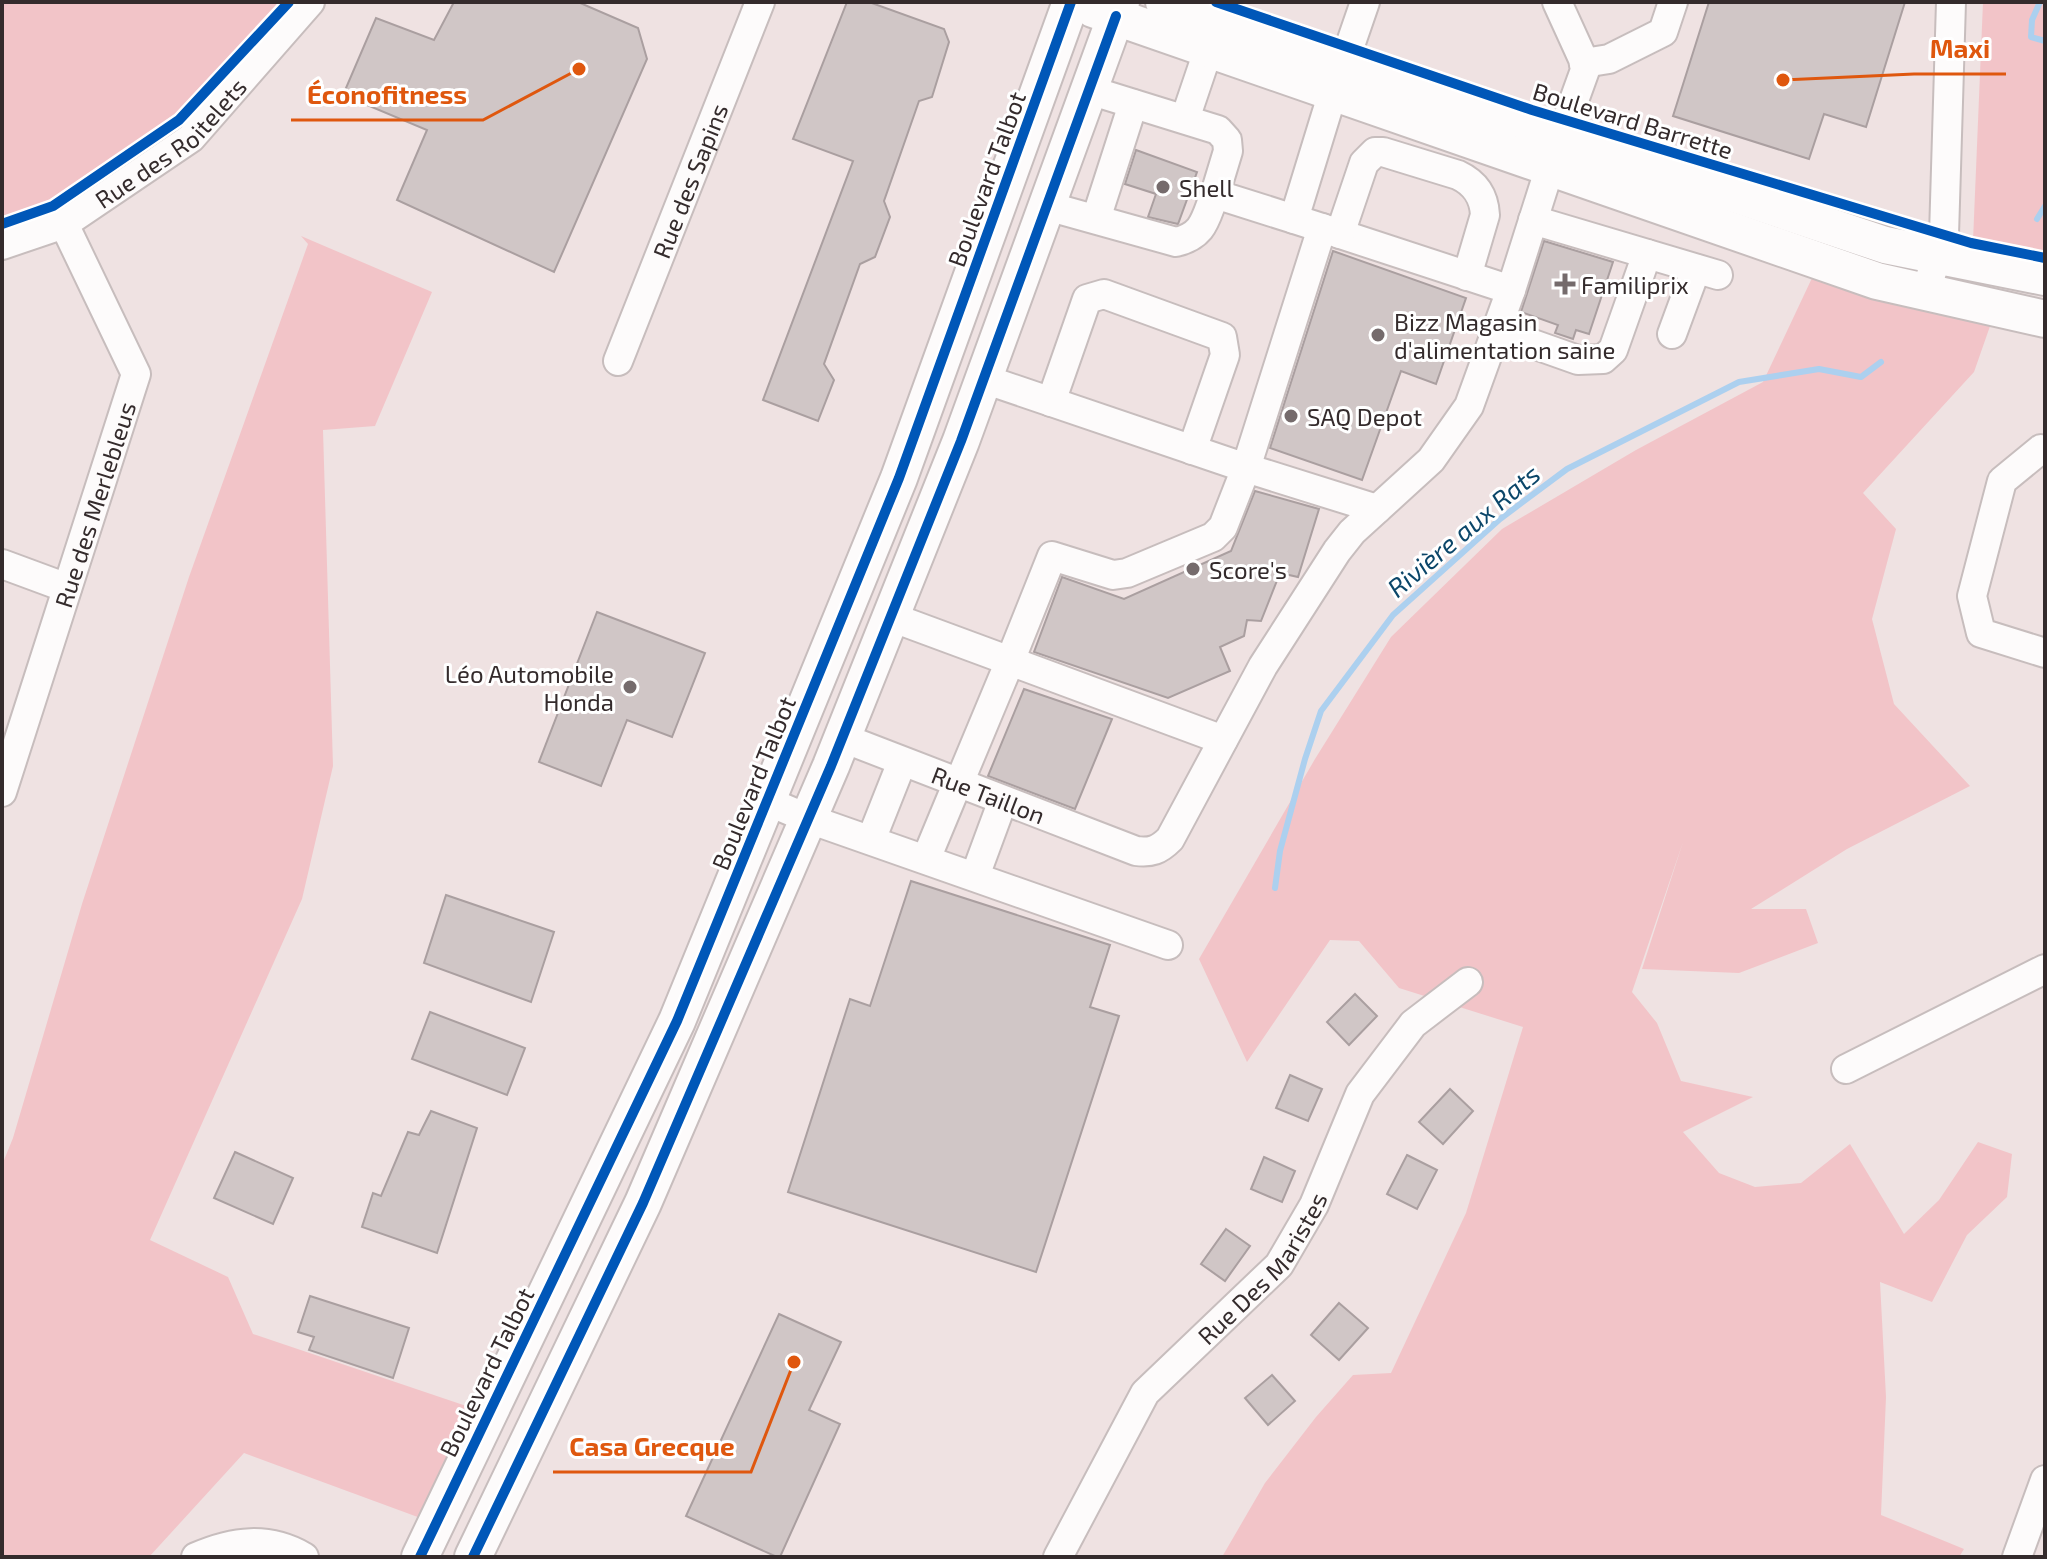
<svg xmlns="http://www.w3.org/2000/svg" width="2047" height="1559" font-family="'Exo 2',sans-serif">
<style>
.green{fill:#f2c4c8}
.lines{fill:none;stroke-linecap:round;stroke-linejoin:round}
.stream{stroke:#acd0ef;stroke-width:6}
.building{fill:#d0c6c6;stroke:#aa9fa0;stroke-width:2}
.minor-casing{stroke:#c7bdbd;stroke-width:32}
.major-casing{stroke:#c7bdbd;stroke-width:40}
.minor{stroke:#fdfbfb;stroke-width:28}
.major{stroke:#fdfbfb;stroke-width:36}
.cycleway-casing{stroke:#fff;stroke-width:15}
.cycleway{stroke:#0057b8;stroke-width:10}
.poi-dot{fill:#756b6c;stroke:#fff;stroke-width:3}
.labels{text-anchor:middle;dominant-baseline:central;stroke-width:6;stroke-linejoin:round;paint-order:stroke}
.street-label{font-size:24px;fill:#342b2c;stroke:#fff}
.poi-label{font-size:24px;fill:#342b2c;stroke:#fff;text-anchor:start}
.water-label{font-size:26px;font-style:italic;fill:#0b4669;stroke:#fff}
.leader{fill:none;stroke:#df570e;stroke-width:3}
.callout-dot{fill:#df570e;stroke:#fff;stroke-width:3}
.callout-label{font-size:26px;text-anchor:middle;font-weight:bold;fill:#df570e;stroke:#fff;stroke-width:6;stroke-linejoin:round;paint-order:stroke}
</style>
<rect width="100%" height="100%" fill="#efe2e2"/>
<g class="green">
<path d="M2,2h284c-24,28 -46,57 -71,85 -58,63 -136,108 -213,142z"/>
<path d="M1983,2h62v252l-72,-13z"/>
<path d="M301,236l131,56 -57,134 -52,4 10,336 -31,133 -152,341 78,37 25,57 237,80 -56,109 -190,-70 -95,104h-147v-392l11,-27 69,-234 107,-327 119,-333z"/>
<path d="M1820,261l176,48 -22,63 -111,121 33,36 -24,90 22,85 76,82 -123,63 -96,60h55l12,34 -79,30 -97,-4 41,-127 -51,150 25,31 24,58 72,16 -70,35 36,41 36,14 46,-4 49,-39 54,90 35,-34 39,-58 34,12 -5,43 -40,38 -35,67 -52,-20 6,115 -5,118 83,34 -5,8h-737l43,-74 51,-66 37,-42 38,-2 75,-160 57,-186 -124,-39 -40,-47 -29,-1 -83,122 -48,-103 116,-200 76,-122 111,-108 134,-79 127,-68z"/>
</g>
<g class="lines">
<g class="stream">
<path d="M2040,2l-8,18 -1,17 14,4"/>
<path d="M2037,219l8,-13"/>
<path d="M1275,888l5,-37 25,-92 16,-48 72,-96 107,-96 67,-50 172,-87 80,-13 42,8 20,-15"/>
</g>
</g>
<g class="building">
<path d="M454,2h124l60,26 9,31 -93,213 -157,-72 30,-70 -84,-35 33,-77 58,22z"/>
<path d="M847,2h22l75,27 5,13 -17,55 -13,4 -35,100 6,16 -15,40 -15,7 -36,100 10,16 -16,41 -55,-21 90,-239 -60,-22z"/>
<path d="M1709,2h196l-39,125 -42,-13 -15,45 -136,-43z"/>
<path d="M1136,150l61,22 -19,52 -30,-7 8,-23 -31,-10z"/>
<path d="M1544,241l69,21 -24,72 -13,-4 -3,9 -18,-6 3,-8 -37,-13z"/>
<path d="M1333,251l133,47 -30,86 -35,-13 -39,109 -92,-32z"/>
<path d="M1255,491l64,18 -21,68 -18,-4 -19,48 -14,-1 -3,16 -24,11 10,24 -62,27 -134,-46 28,-75 62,22 107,-48z"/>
<path d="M597,612l108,41 -33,84 -45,-17 -26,66 -62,-24z"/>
<path d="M1024,689l88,30 -37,90 -87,-33z"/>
<path d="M911,881l199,64 -20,62 29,9 -83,256 -248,-80 62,-193 20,7z"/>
<path d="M446,895l108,37 -23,70 -107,-39z"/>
<path d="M1355,994l22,22 -28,29 -22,-23z"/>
<path d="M430,1012l95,36 -18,47 -95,-36z"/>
<path d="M1290,1075l32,14 -14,32 -32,-13z"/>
<path d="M1450,1089l23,22 -30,33 -24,-22z"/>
<path d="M431,1111l46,17 -40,125 -75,-26 11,-34 8,3 27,-64 11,3z"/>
<path d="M235,1152l58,26 -20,46 -59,-26z"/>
<path d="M1407,1155l30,15 -20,39 -30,-15z"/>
<path d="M1264,1157l31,14 -13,31 -31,-13z"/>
<path d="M1226,1229l24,17 -25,35 -24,-17z"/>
<path d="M310,1296l99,32 -16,50 -84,-28 5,-13 -16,-5z"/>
<path d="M1339,1303l29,25 -29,32 -28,-25z"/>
<path d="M779,1314l62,28 -32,68 31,14 -60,133h-3l-91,-41z"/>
<path d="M1272,1375l23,26 -27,24 -23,-27z"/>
</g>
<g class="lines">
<defs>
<g id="minor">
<path d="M1344,63l21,-61"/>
<path d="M1584,63l25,-4 54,-27 10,-30"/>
<path d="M1089,90l129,40 9,10 1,11 -13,43 79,25"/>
<path d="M1185,119l24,-71"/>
<path d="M1047,206l129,36c29,-7 29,-24 39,-48"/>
<path d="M1096,219l37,-115"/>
<path d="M1533,220l185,55"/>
<path d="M1322,228l189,62 39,-123 35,-97 -2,-11 -26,-57"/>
<path d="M1340,234l24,-71 11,-11h8l75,23c17,8 26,21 27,40l-18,61"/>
<path id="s1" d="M2,245l62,-21 127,-86 119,-136"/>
<path d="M1931,275l13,-40 7,-233"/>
<path d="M1496,331l82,29 25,-1 10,-9 34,-96"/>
<path d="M1672,334l24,-65"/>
<path id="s2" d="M618,361l142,-359"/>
<path d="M984,379l262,89 76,-240 -28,-9 39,-127"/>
<path d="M1051,402l36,-103 17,-5 118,43 3,18 -33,95"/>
<path d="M2045,450l-4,-1 -39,32 -30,115 9,37 64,20"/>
<path d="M2,564l65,24"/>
<path d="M891,617l119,44 42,-105 61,19 14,-2 86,-36 10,-10 23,-59 131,41"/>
<path id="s3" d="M843,738l293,113c15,2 23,-1 34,-12l93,-173 74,-115 15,-19 79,-72 38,-54 42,-116"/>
<path d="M959,783l51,-122 213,79"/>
<path id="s4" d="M2,792l134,-418 -72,-150"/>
<path d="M767,801l42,18 359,126"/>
<path d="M871,840l27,-68"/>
<path d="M926,859l27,-65"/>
<path d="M975,876l24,-65"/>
<path d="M1846,1069l199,-100"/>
<path d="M196,1557c37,-16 72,-21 108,0"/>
<path id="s5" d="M1058,1557l87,-164 134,-128 35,-60 46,-111 53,-70 55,-42"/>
<path d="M2017,1557l28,-77"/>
</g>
<g id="major">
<path d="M1164,2l721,243 160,32"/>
<path d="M1093,9l784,272 168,38"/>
<path d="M420,1557l257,-536 222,-543 172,-476"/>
<path d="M473,1557l170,-354 188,-437 130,-325 160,-439"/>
</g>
</defs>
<use href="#minor" class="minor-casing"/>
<use href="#major" class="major-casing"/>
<use href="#minor" class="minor"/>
<use href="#major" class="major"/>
<defs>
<g id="cycleway">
<path d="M1216,2l316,108 439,133 74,15"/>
<path d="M2,224l51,-18 126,-86 110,-118"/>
<path d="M420,1557l257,-536 222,-543 172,-476"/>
<path d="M473,1557l170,-354 188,-437 130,-325 155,-425"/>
</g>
</defs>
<use href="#cycleway" class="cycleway-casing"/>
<use href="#cycleway" class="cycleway"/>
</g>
<g class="poi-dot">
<circle cx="1163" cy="187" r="8"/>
<path d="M1561 272h8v8h8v8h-8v8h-8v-8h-8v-8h8z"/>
<circle cx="1378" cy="335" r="8"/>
<circle cx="1291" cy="416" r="8"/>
<circle cx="1193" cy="569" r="8"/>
<circle cx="630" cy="687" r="8"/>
</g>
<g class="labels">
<g class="street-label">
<text transform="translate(1633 120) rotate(17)">Boulevard Barrette</text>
<text stroke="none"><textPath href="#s1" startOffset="200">Rue des Roitelets</textPath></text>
<text transform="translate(986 179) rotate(-70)">Boulevard Talbot</text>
<text stroke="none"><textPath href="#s2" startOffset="194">Rue des Sapins</textPath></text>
<text stroke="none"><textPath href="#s4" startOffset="302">Rue des Merlebleus</textPath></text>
<text transform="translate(753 783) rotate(-68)">Boulevard Talbot</text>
<text stroke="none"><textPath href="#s3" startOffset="156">Rue Taillon</textPath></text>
<text stroke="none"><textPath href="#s5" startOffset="358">Rue Des Maristes</textPath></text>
<text transform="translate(486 1372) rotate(-64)">Boulevard Talbot</text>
</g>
<g class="poi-label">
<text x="1179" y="187">Shell</text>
<text x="1581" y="284">Familiprix</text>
<text x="1394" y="321">Bizz Magasin<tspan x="1394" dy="28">d'alimentation saine</tspan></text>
<text x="1307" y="416">SAQ Depot</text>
<text x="1209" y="569">Score's</text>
<text x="614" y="673" text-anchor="end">Léo Automobile<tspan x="614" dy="28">Honda</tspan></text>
</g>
<g class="water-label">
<text transform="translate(1463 530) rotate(-40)">Rivière aux Rats</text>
</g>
</g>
<path class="leader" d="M1783 80L1914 74H2006M579 69L483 120H291M794 1362L751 1472H553"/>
<g class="callout-dot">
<circle cx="1783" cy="80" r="8"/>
<circle cx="579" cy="69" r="8"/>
<circle cx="794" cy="1362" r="8"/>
</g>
<g class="callout-label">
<text x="1960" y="58">Maxi</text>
<text x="387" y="104">Éconofitness</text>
<text x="652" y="1456">Casa Grecque</text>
</g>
<rect width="2047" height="1559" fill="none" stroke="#342b2c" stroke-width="8"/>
</svg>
